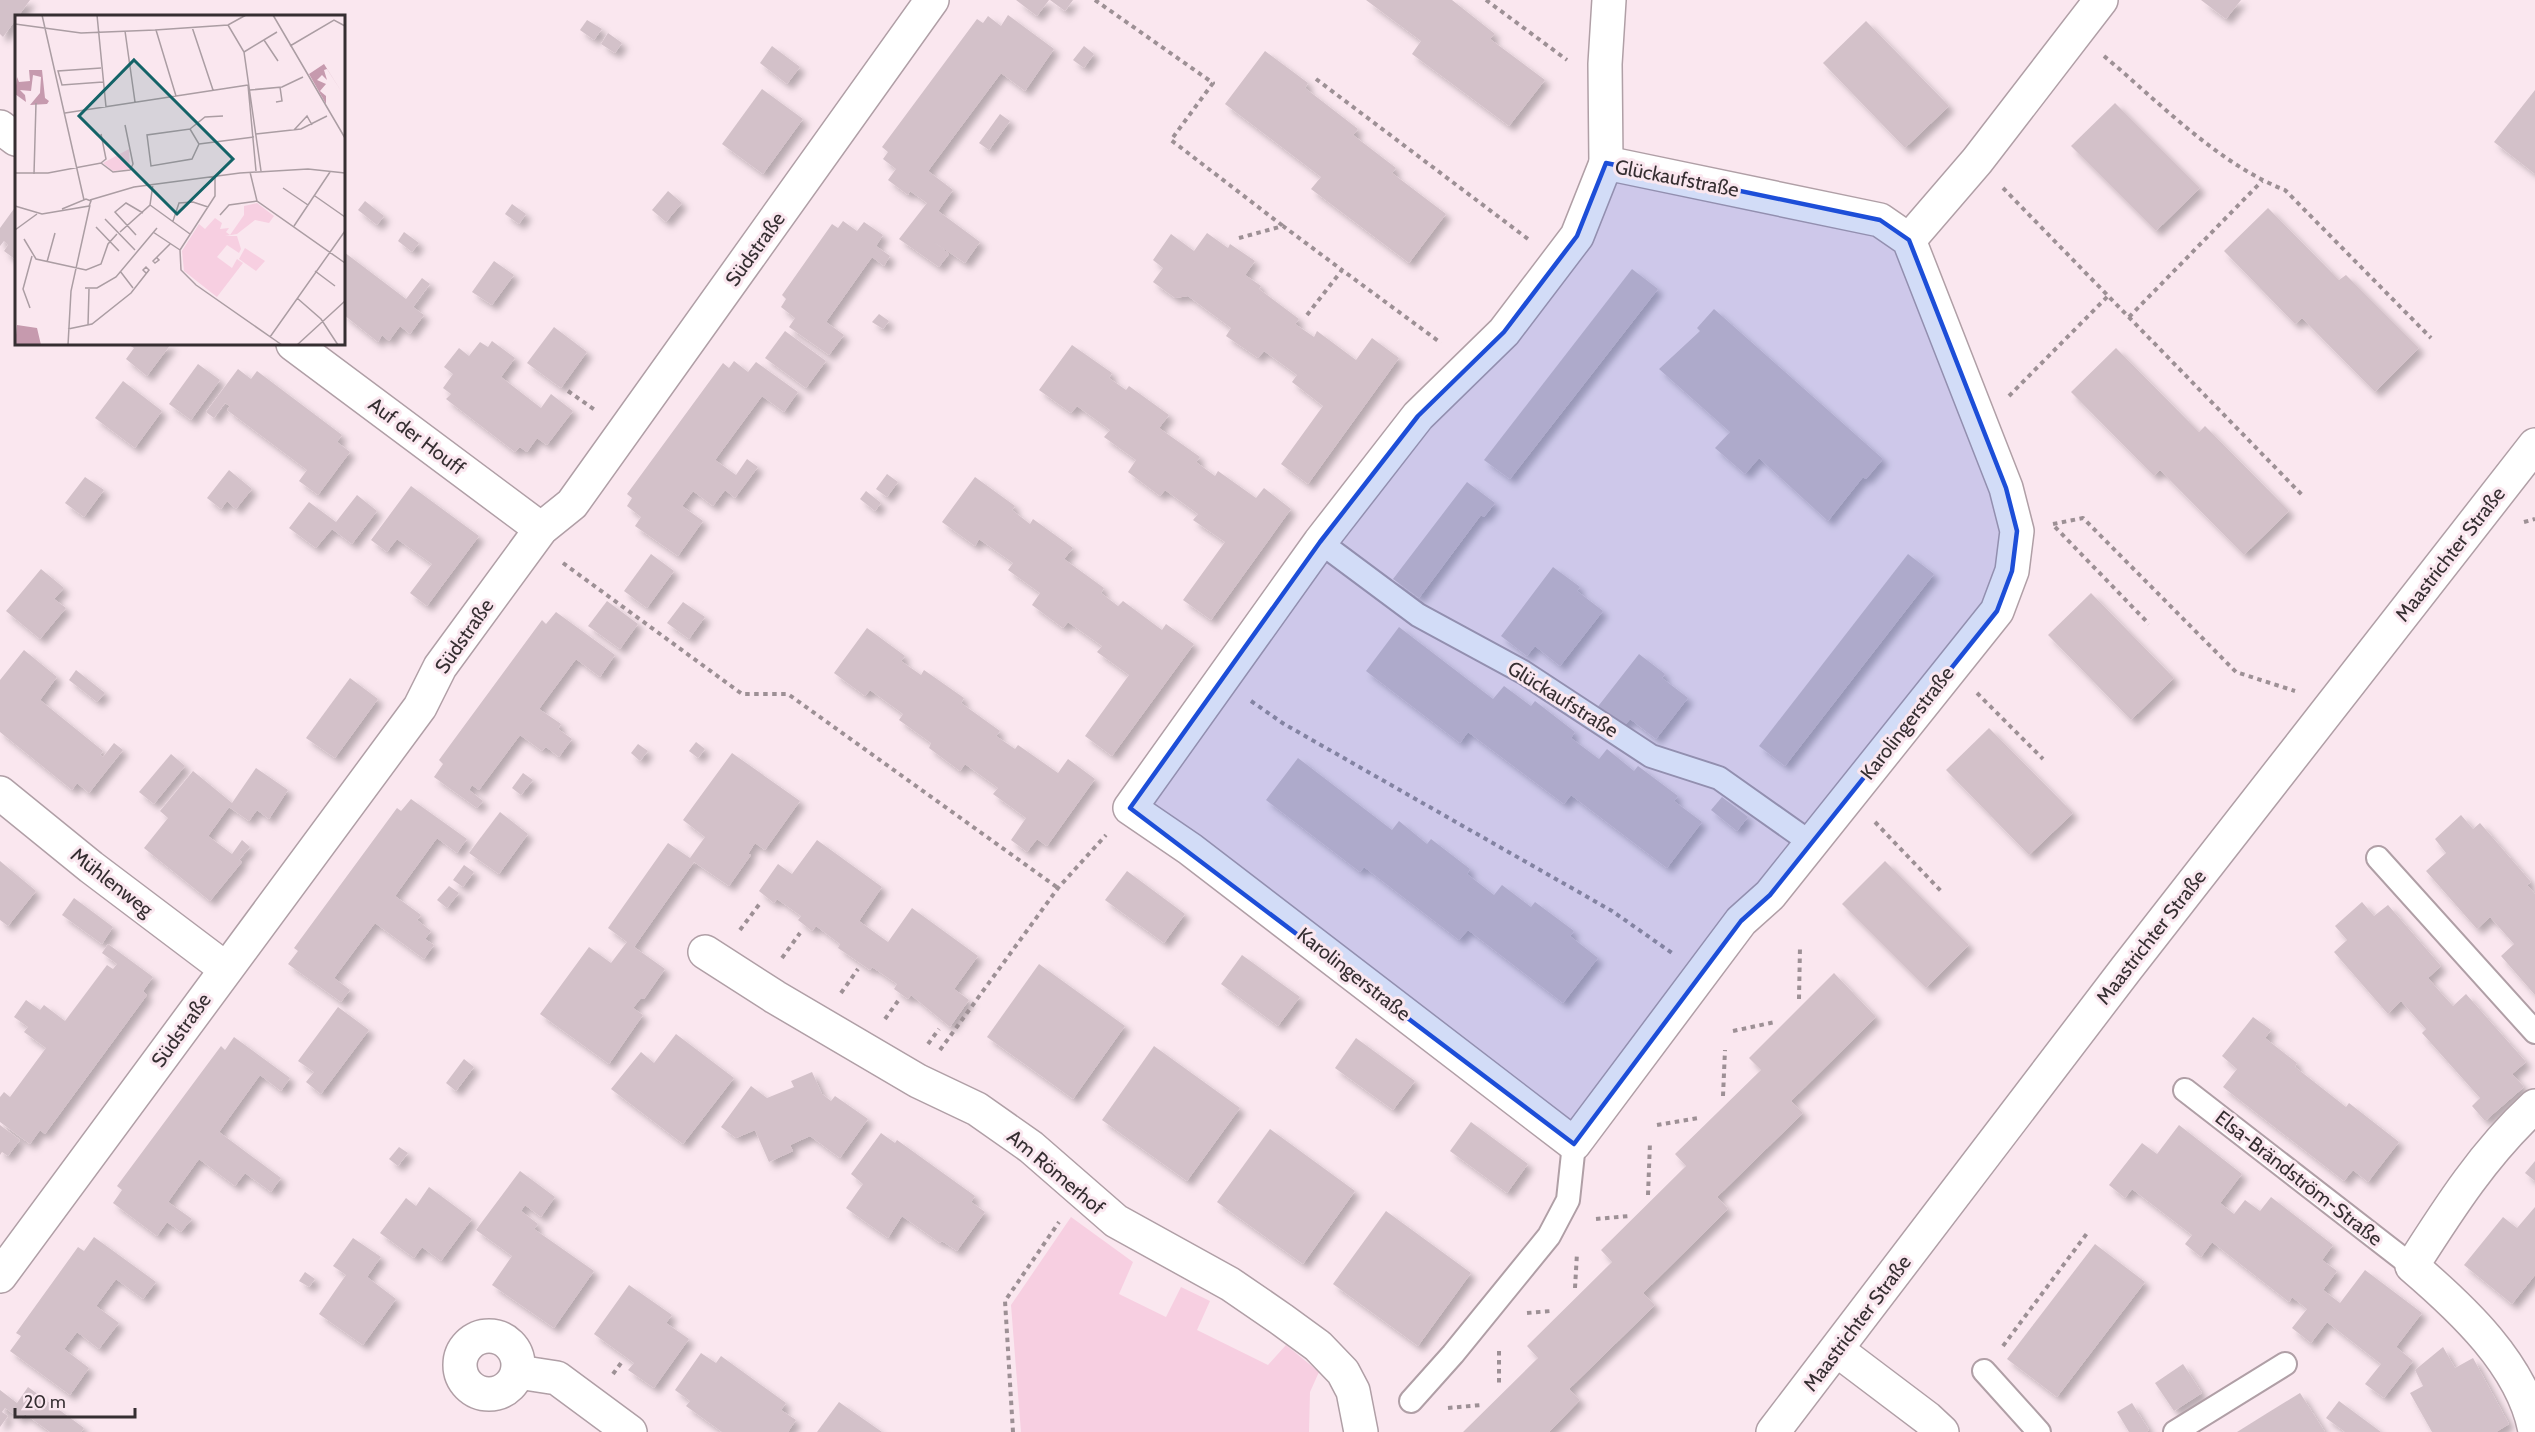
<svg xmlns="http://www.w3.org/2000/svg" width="2535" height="1432" font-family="Cabin,sans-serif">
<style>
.green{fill:#f7cfe1}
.building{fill:#d3c1c9;filter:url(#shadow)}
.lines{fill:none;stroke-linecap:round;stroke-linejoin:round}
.lane-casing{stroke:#b09fa6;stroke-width:26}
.street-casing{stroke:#b09fa6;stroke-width:36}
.secondary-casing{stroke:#b09fa6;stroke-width:36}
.path{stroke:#9d9095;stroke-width:4;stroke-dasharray:4.5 4.5;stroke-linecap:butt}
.lane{stroke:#fff;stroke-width:22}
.street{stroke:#fff;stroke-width:33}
.secondary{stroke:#fff;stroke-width:33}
.marked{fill:#1d4ed8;fill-opacity:0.2;stroke:#1d4ed8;stroke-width:4.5;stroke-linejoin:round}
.labels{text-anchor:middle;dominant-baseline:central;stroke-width:6;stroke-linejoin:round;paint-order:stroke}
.street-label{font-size:20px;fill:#352e31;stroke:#fae7ef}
.inset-road{fill:none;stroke:#ab9da3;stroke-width:1.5}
.view{fill:#136367;fill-opacity:0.15;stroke:#136367;stroke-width:3}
.inset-edge{fill:none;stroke:#352e31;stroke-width:3}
</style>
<defs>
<filter id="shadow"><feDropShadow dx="5.5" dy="5.5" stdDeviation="3" flood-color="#0004"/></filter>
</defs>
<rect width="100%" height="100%" fill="#fae7ef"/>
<path class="green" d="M1071,1217l62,45 -14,32 47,23 15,-30 29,14 -13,29 71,35 18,-20 33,27 -9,20 -1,40h-288l-10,-127z"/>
<g class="building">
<path d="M0,0h30l-27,37 -3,-3z"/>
<path d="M1016,0h33l-12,16z"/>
<path d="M1050,0h23l-8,11z"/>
<path d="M1366,0h86l43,34 -5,5 55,41 -36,46 -97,-72 9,-13z"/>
<path d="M2201,0h40l-15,19z"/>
<path d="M1008,15l46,34 -29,42 -24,-18 -73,98 25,19 -15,21 42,31 -15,21 -31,-21 15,12 -10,13 -40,-28 28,-36 -17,-12 -2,4 -20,-15 8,-11 -13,-10 5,-7 -6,-5 95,-128 6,4 5,-7 13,10z"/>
<path d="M587,20l15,9 -8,11 -14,-10z"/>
<path d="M1866,21l83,85 -44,42 -82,-85z"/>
<path d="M608,33l14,10 -7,10 -14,-9z"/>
<path d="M772,46l28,21 -13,17 -27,-21z"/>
<path d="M1084,46l10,8 -10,14 -11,-8z"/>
<path d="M1265,51l43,32 -3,5 53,41 -5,6 43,33 -4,5 54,41 -37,49 -98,-74 10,-12 -96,-73z"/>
<path d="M762,89l41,30 -40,55 -41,-30z"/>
<path d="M2535,90v84l-41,-32z"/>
<path d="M2115,103l85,85 -44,43 -85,-85z"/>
<path d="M1000,114l10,7 -21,29 -10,-7z"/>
<path d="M668,191l14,12 -16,19 -14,-12z"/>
<path d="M365,201l19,15 -7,9 -19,-15z"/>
<path d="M512,204l14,10 -7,10 -14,-10z"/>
<path d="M16,206v54l-12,-9 4,-6 -4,-4 -4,5v-18z"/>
<path d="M2268,208l71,72 7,-5 73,73 -44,44 -73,-74 -7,6 -71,-73z"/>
<path d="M843,221l14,10 7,-9 19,13 -7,11 14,10 -6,10 -12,-9 -46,65 18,13 -15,20 -40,-28 6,-9 -14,-11 5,-8 -4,-4 50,-71 6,4z"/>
<path d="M404,232l15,11 -7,9 -14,-11z"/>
<path d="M1207,233l21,15 2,-4 25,17 -10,14 16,11 -2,3 40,30 -4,5 19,13 3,-6 39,29 16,-22 27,20 -91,126 -27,-20 42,-58 -31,-24 5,-7 -33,-24 -6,7 -32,-22 5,-8 -43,-32 -13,2 -22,-16 10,-14 -10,-8 18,-26 23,17z"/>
<path d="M344,252l62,47 16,-21 8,6 -17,23 11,8 -14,19 -10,-8 -11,15 -7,-6 -4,7 -34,-27z"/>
<path d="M494,261l20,14 -22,30 -20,-13z"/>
<path d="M1632,269l26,20 -148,190 -26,-19z"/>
<path d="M1714,309l169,150 -17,20 -3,-2 -35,44 -69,-63 -14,16 -30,-26 15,-16 -71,-63 41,-38 -3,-3z"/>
<path d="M879,314l10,7 -6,8 -11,-7z"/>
<path d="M554,327l33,25 -26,36 -34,-25z"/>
<path d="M785,331l41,30 -20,27 -41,-30z"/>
<path d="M492,341l23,17 -14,19 40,31 10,-14 22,17 -26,34 -10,-7 -10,14 -7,-5 -5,5 -69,-53 5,-5 -8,-6 10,-14 -9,-7 15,-19 10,8 11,-14 8,5z"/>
<path d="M127,344h44l-24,32 -21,-17 8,-11z"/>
<path d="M1072,345l40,28 -3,5 17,12 3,-4 40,29 -10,13 41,29 -4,5 19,14 3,-5 38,27 8,-10 27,21 -80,111 -28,-20 42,-58 -32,-22 5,-6 -33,-24 -5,6 -32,-24 8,-12 -32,-23 6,-7 -33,-24 -6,7 -32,-23z"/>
<path d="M2116,348l83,84 6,-6 84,85 -45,44 -84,-85 -6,6 -83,-84z"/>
<path d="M734,361l14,11 8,-10 42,30 -14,20 -22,-16 -47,64 21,15 11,-16 11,8 -23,31 -10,-8 -12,16 -20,-15 -11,15 21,15 -25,35 -43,-30 6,-9 -14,-11 5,-8 -5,-4 96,-131 6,5z"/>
<path d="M198,364l22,16 -29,40 -22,-16z"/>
<path d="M238,369l13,10 6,-8 85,64 -5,7 13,10 -32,43 -19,-14 8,-11 -80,-60 3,-4 -5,-3 -11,15 -8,-6z"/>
<path d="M123,381l39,30 -27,37 -40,-30z"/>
<path d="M229,470l23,19 -16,20 -9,-8 -6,8 -14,-11z"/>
<path d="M887,474l11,8 -11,15 -11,-8z"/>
<path d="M85,477l19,13 -20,27 -19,-14z"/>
<path d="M975,477l40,29 -3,4 18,14 3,-5 40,29 -9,11 40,29 -3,5 17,13 5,-5 39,29 4,-6 28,20 -82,112 -27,-20 44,-61 -32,-23 5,-6 -34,-24 -5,6 -31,-23 8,-12 -32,-23 5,-7 -34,-24 -4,7 -33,-24z"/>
<path d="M1467,482l28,21 -11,14 -3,-2 -62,83 -26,-19z"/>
<path d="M411,486l68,50 -52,70 -17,-13 22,-29 -35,-25 -10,13 -16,-12z"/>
<path d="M866,491l15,12 -6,8 -15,-12z"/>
<path d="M357,495l20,16 -25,33 -20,-15 -16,19 -27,-20 20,-26 27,20z"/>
<path d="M651,554l23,17 -27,37 -23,-17z"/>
<path d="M1908,554l26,20 -149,192 -26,-20z"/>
<path d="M1553,567l27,20 -3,4 26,20 -43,55 -25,-20 -8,10 -26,-20z"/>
<path d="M41,569l23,19 -10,11 12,9 -26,31 -34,-28z"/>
<path d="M2091,593l83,85 -43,42 -83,-85z"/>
<path d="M607,601l31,23 -18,25 -32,-23z"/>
<path d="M683,602l22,15 -16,22 -22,-16z"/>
<path d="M556,612l59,43 -15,22 -24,-18 -37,50 22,15 -3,5 14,10 -13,18 -13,-10 -4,4 -22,-16 -41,55 -7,-5 -3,5 14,11 -6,7 -43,-31 9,-13 -4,-4 103,-140 4,4z"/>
<path d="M1399,627l94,72 11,-13 27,20 4,-5 40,31 -4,6 28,21 8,-10 27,22 4,-5 40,30 -4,5 28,21 -35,46 -96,-73 -7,9 -96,-72 -8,11 -94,-72z"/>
<path d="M867,628l38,28 -4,5 20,14 3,-5 40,28 -3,5 39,28 -4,5 19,13 3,-4 40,28 10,-14 27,20 -48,67 -10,-7 -10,13 -16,-12 15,-22 -33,-24 5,-6 -33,-24 -5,7 -31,-23 2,-5 -32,-23 4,-6 -33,-24 -5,6 -31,-23z"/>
<path d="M24,650l33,27 -17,23 63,51 -3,4 3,2 11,-14 9,7 -34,43 -12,-10 -5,7 -72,-58v-52z"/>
<path d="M1639,654l26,20 -3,4 26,20 -32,41 -26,-20 -7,9 -27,-19z"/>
<path d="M76,670l29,23 -8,9 -28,-22z"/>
<path d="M350,678l28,21 -43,59 -29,-20z"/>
<path d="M1989,728l84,85 -44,42 -83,-85z"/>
<path d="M696,742l9,7 -7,9 -9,-7z"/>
<path d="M638,744l10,7 -8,10 -9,-8z"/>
<path d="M732,753l68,48 -35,49 -10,-7 -7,11 3,1 -22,31 -35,-24 -60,85 31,22 -21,30 -3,-1 -8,10 10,7 -34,49 -69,-50 49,-67 22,16 16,-21 -19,-14 60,-85 22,15 15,-21 -22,-17z"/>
<path d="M171,754l14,12 -31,38 -15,-12z"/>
<path d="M1298,758l94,72 7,-9 28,23 4,-5 39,30 -3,5 27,21 8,-10 29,22 4,-5 39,29 -4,5 28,22 -35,45 -95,-73 -9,10 -95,-73 -4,5 -94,-72z"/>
<path d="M256,768l32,22 -19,29 -12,-9 -8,11 -20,-14 -21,29 24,18 10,-14 8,7 -11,13 3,2 -32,39 -66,-53 24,-30 -8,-7 33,-40 39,32z"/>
<path d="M523,773l10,7 -12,15 -9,-7z"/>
<path d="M1722,797l26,20 -11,14 -26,-21z"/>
<path d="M411,799l56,40 -10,14 -20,-15 -42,58 26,19 -4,5 14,11 -6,8 9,6 -10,14 -49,-36 -41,55 16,12 -9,12 -53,-38 10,-13 -4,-3 103,-140 4,3z"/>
<path d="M500,812l28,22 -29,40 -30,-21z"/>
<path d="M2461,815l12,14 7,-6 51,59 -4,3 8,9v101l-34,-39 13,-12 -24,-27 -13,12 -51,-58 20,-18 -11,-14z"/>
<path d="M817,840l65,47 -23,34 15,11 14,10 24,-34 66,48 -24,33 15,11 -19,27 -39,-32 -3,4 -14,-10 3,-5 -25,-17 -2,3 -32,-22 2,-4 -24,-18 -4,5 -14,-11 3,-4 -24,-17 -3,4 -15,-12 19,-27 14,10z"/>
<path d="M0,861l36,30 -28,35 -8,-6z"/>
<path d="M1885,861l84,84 -43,43 -84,-84z"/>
<path d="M464,865l10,7 -11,15 -10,-7z"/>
<path d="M1127,871l58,43 -21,29 -59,-43z"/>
<path d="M449,886l10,7 -12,15 -10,-8z"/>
<path d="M74,898l39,29 -11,17 -40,-29z"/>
<path d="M2362,902l12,14 14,-11 53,61 -13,12 13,15 12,13 13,-12 60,68 -14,12 12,13 -39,34 -13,-15 8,-8 -58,-65 4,-4 -25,-28 -13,13 -54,-62 13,-12 -12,-14z"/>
<path d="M108,944l45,33 -10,14 4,4 -102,139 -5,-4 -10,14 -30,-22v-25l4,-5 6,5 36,-49 -22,-16 4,-5 -14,-10 12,-17 14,10 4,-5 21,16 42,-56 6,4 4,-5 -15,-11z"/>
<path d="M1242,955l58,42 -22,29 -57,-42z"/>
<path d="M1039,964l86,62 -52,73 -86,-62z"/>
<path d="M1834,973l42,44 -85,84 12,12 -86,84 11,12 -85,84 12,12 -86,84 11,11 -31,32h-86l75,-74 -11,-12 85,-84 -11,-12 85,-84 -11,-12 86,-84 -12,-12z"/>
<path d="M338,1007l31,23 -48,64 -15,-12 8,-10 -16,-11z"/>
<path d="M2253,1017l18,13 -6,8 32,25 -2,4 51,40 3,-4 50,39 -31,40 -15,-12 -9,11 -121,-94 14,-18 -15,-13z"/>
<path d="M676,1034l58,44 -51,66 -72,-55 30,-37 13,11z"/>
<path d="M234,1037l56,41 -9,13 -21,-16 -41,57 62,46 -10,14 -26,-19 -10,13 -36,-27 -31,43 24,17 -11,13 -14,-10 -10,14 -44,-33 9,-13 -5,-4 104,-140 4,4z"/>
<path d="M1356,1038l59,43 -22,29 -58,-42z"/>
<path d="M1154,1046l86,62 -53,73 -85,-61z"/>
<path d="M464,1059l10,8 -18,24 -10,-8z"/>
<path d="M812,1072l10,22 9,7 4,-5 33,23 -28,39 -30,-22 -20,9 3,6 -24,11 -14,-32 -19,8 -15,-11 30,-41 16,12 27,-11 -3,-6z"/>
<path d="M1471,1122l57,42 -21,29 -57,-42z"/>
<path d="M0,1125l20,15 -12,16 -6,-4 -2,3z"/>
<path d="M2179,1125l63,49 -22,29 14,11 11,-14 15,11 11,-14 62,48 -11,15 15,11 -14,19 17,13 25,-33 57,43 -26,34 17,14 -29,37 -19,-14 16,-20 -54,-42 -16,21 -19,-15 15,-19 -15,-12 -3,5 -77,-60 -11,15 -16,-13 7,-9 -60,-46 -7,9 -16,-13 33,-42 15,11z"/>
<path d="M1270,1129l85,62 -52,73 -86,-62z"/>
<path d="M881,1133l14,10 2,-3 78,56 -4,6 14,10 -28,39 -15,-10 -2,2 -38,-27 -14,22 -42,-30 17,-24 -12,-10z"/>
<path d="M399,1147l9,6 -10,13 -9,-7z"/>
<path d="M2535,1161v20l-10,-8z"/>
<path d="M520,1171l35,26 -14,20 -16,-12 -4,6 17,13 -4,5 60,42 -40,57 -62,-43 20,-29 -36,-26z"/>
<path d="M429,1187l43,32 -31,42 -19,-14 -8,11 -34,-25 26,-35 10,8z"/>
<path d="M2535,1207v68l-23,29 -48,-39 39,-48 14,11z"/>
<path d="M1386,1211l85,62 -53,73 -85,-62z"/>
<path d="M94,1237l62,45 -13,17 -27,-20 -20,27 23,17 -20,26 -22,-17 -13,17 25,19 -19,27 -60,-44 11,-15 -5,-3 62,-86 6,4z"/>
<path d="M353,1238l28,19 -14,20 29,22 -33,46 -44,-31 27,-39 -13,-9z"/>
<path d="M2095,1244l50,38 -88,115 -50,-38z"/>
<path d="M305,1272l10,7 -6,8 -10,-6z"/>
<path d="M629,1285l43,30 -6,8 23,16 -35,49 -26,-18 6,-7 -40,-29z"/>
<path d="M2443,1347l12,21 18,-10 36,66 -13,8h-64l-22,-39 13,-7 -8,-16z"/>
<path d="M701,1353l15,10 5,-7 65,47 -5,7 15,10 -8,12h-66l-36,-26 4,-5 -15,-11z"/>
<path d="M2183,1364l19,29 -28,18 -19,-28z"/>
<path d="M28,1387l56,41 -3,4h-31l-25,-18 -4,5 -16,-11 -3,4 6,4 -8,11v-37l17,13z"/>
<path d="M2300,1393l25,39h-88l32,-20z"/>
<path d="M2339,1401l42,31h-36l-19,-14z"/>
<path d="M839,1402l43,30h-65z"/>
<path d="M2132,1403l17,27 -3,2h-17l-12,-20z"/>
</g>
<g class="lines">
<defs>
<g id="lane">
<path d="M1320,542l98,73 105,57 128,84 68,22 92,65"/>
<path d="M2378,858l157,174"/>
<path d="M2185,1090l227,176"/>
<path d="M1984,1371l55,61"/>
<path d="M1411,1401l42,-47 96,-118 19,-36 6,-56"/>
<path d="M2175,1432l110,-68"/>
</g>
<g id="street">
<path d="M0,127l16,12"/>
<path d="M1606,163l274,57 29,20 97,248 11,43 -5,40 -15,40 -227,284 -29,26 -167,223 -384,-295 -60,-41 190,-266 98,-126 86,-84 73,-96z"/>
<path d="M1606,163l-1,-99 4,-64"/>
<path d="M1909,240l68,-79 124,-161"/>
<path d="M293,344l248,185"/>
<path d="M0,793l91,74 135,102"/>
<path d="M705,952l70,45 143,84 59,28 54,38 85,74 114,63 51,35 37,27 25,26 10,19 8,41"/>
<path d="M2535,1106c-51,47 -86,102 -123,160 49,42 111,99 123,165"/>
<path d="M0,1276l420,-569 20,-40 101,-138 31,-25 360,-504"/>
<circle cx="489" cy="1365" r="29"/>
<path d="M1837,1350l90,68 15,14"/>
<path d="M518,1372l39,6 73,54"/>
</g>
<path id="secondary" d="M1773,1432l353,-463 409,-524"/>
</defs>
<use href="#lane" class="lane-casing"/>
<use href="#street" class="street-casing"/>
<use href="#secondary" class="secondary-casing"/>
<g class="path">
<path d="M1095,0l118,83 -42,57 112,86"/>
<path d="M1486,0l81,60"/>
<path d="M2104,56c55,46 114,108 181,134l146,148"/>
<path d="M1316,79l212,160"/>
<path d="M2003,188l301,309"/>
<path d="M1239,238l44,-12 59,44"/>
<path d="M1307,315l35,-45 99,73"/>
<path d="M2129,317l133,-136"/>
<path d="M568,391l27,19"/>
<path d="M2009,396l99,-100"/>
<path d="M2524,522l11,-3"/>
<path d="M2053,524l30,-6 153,154 59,19"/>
<path d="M2055,527l94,97"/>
<path d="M563,563l179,131h46l270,194"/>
<path d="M1977,693l66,66"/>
<path d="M1251,701l33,23 328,187 60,42"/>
<path d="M1875,822l66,69"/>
<path d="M740,930l21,-28"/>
<path d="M782,958l18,-25"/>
<path d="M841,993l17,-24"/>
<path d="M1799,999l1,-52"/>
<path d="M885,1019l13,-18"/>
<path d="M1733,1031l42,-9"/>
<path d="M928,1044l11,-15"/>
<path d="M940,1050l118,-162 48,-53"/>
<path d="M1723,1096l2,-46"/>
<path d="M1657,1125l41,-7"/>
<path d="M1648,1195l2,-53"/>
<path d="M1596,1219l33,-3"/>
<path d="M1575,1288l2,-35"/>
<path d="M1527,1313l24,-2"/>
<path d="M2003,1346l85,-114"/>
<path d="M1499,1351v33"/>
<path d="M613,1374l8,-11"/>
<path d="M1448,1408l33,-3"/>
<path d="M1013,1432l-8,-131 54,-79"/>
</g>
<use href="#lane" class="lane"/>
<use href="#street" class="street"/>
<use href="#secondary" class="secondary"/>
</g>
<path class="marked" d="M1606,163l274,57 29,20 97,248 11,43 -5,40 -15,40 -227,284 -29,26 -167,223 -444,-336 190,-266 98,-126 86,-84 73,-96z"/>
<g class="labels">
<g class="street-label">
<text transform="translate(1677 178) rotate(11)">Glückaufstraße</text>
<text transform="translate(755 249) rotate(-54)">Südstraße</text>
<text transform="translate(417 436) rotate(37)">Auf der Houff</text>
<text transform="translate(2450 554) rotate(-52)">Maastrichter Straße</text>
<text transform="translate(464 636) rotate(-55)">Südstraße</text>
<text transform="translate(1563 699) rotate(32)">Glückaufstraße</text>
<text transform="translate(1907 723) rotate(-52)">Karolingerstraße</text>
<text transform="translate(112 882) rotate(38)">Mühlenweg</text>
<text transform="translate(2151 937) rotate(-52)">Maastrichter Straße</text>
<text transform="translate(1354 974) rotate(38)">Karolingerstraße</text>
<text transform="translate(181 1030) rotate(-54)">Südstraße</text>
<text transform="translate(1056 1172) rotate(40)">Am Römerhof</text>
<text transform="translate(2299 1178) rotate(38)">Elsa-Brändström-Straße</text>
<text transform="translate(1857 1323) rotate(-53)">Maastrichter Straße</text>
</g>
</g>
<g transform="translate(15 15)">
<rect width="330" height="330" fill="#fae7ef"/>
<path d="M114,134l1,20 -17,2 -10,-8zM242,188l17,13 -5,7 -14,-3 -18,14 -12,2h12l4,13 -2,4 -12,-8 -10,12 15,11 5,-9 6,4 -26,34 -33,-26 -2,-20 17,-27 6,5 10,-11 7,5 -2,6 9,-1 -3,4 4,3 14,-20v-9zM230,233l20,13 -9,10 -17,-12z" fill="#f7cfe1"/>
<path d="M309,49l19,30 -16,-25 -3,1 3,10 -5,-5 -5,5 9,4 -6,7 6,5v8l-17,-30zM14,55h13l3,28 4,3 -2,3 -17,1 10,-12 1,-16 -8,-2 -2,16 -11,-1 5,5 1,7 -11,-8 2,-17 2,5 11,-1zM2,310l20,3 4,17h-26z" fill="#c69aae"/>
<path class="inset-road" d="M27,0l42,185M82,0l9,92M258,0l72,123M0,9l66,9 74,-3 73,-5 18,-10M213,10l16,27 17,119M177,12l21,63M141,15l20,66M110,16l10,71M249,25l14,21M275,31l44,-26 11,6M229,37l33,-20M86,53l-43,3 4,14 41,-3M233,70l8,86M235,75l32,-3 21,-10M261,87l6,-1 -2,-14M50,98l183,-28M175,114l9,15 -7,15 -41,7 -4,-31zM175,114l15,-12 18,-1M279,115l13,-14 5,9M241,119l45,-5 26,-13M184,129l55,-7M86,148l5,-4 -5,-25M235,157l7,29 88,62M0,158h33l53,-10 12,9 17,-2 3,-6 -8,-39M19,159l2,-71M200,161v20l-35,54 1,20 15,15 86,60M268,173l25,17M300,181l30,21M75,185l44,-13 106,-14 68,-4 37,4M135,190l40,29M0,191l27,8 47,-8 2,-5 -5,-2 -24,10M205,200l9,-10 28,-4M90,204l30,31M158,206l6,-18 14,-1 15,5M279,211l36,-54M81,212l23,24M0,215l22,-16M105,217l30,-27 3,-21M138,217l27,18M121,220l-21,-23 11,-9 17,10M9,224l12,20 50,11 15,-6 7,-20 9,-10M141,242l3,3 -4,3 -2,-2 17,-17M32,247l8,-29M105,256l13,17M300,256l20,15M70,273h12l19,-11 41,-49M282,283l24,21 17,26M15,293l-7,-19 9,-33M73,310l1,-36M53,314l24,-5 39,-31 18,-23 -3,-3 -3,3 3,3M255,322l75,-106M53,330l3,-54 19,-86M282,330l48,-44"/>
<path class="view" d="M119,45l99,99 -56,55 -98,-98z"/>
<rect width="330" height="330" class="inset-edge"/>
</g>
<path d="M15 1408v9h120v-9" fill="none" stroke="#352e31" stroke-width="3"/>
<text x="24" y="1408" font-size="18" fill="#352e31" stroke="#fae7ef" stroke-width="4.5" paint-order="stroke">20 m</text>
</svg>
